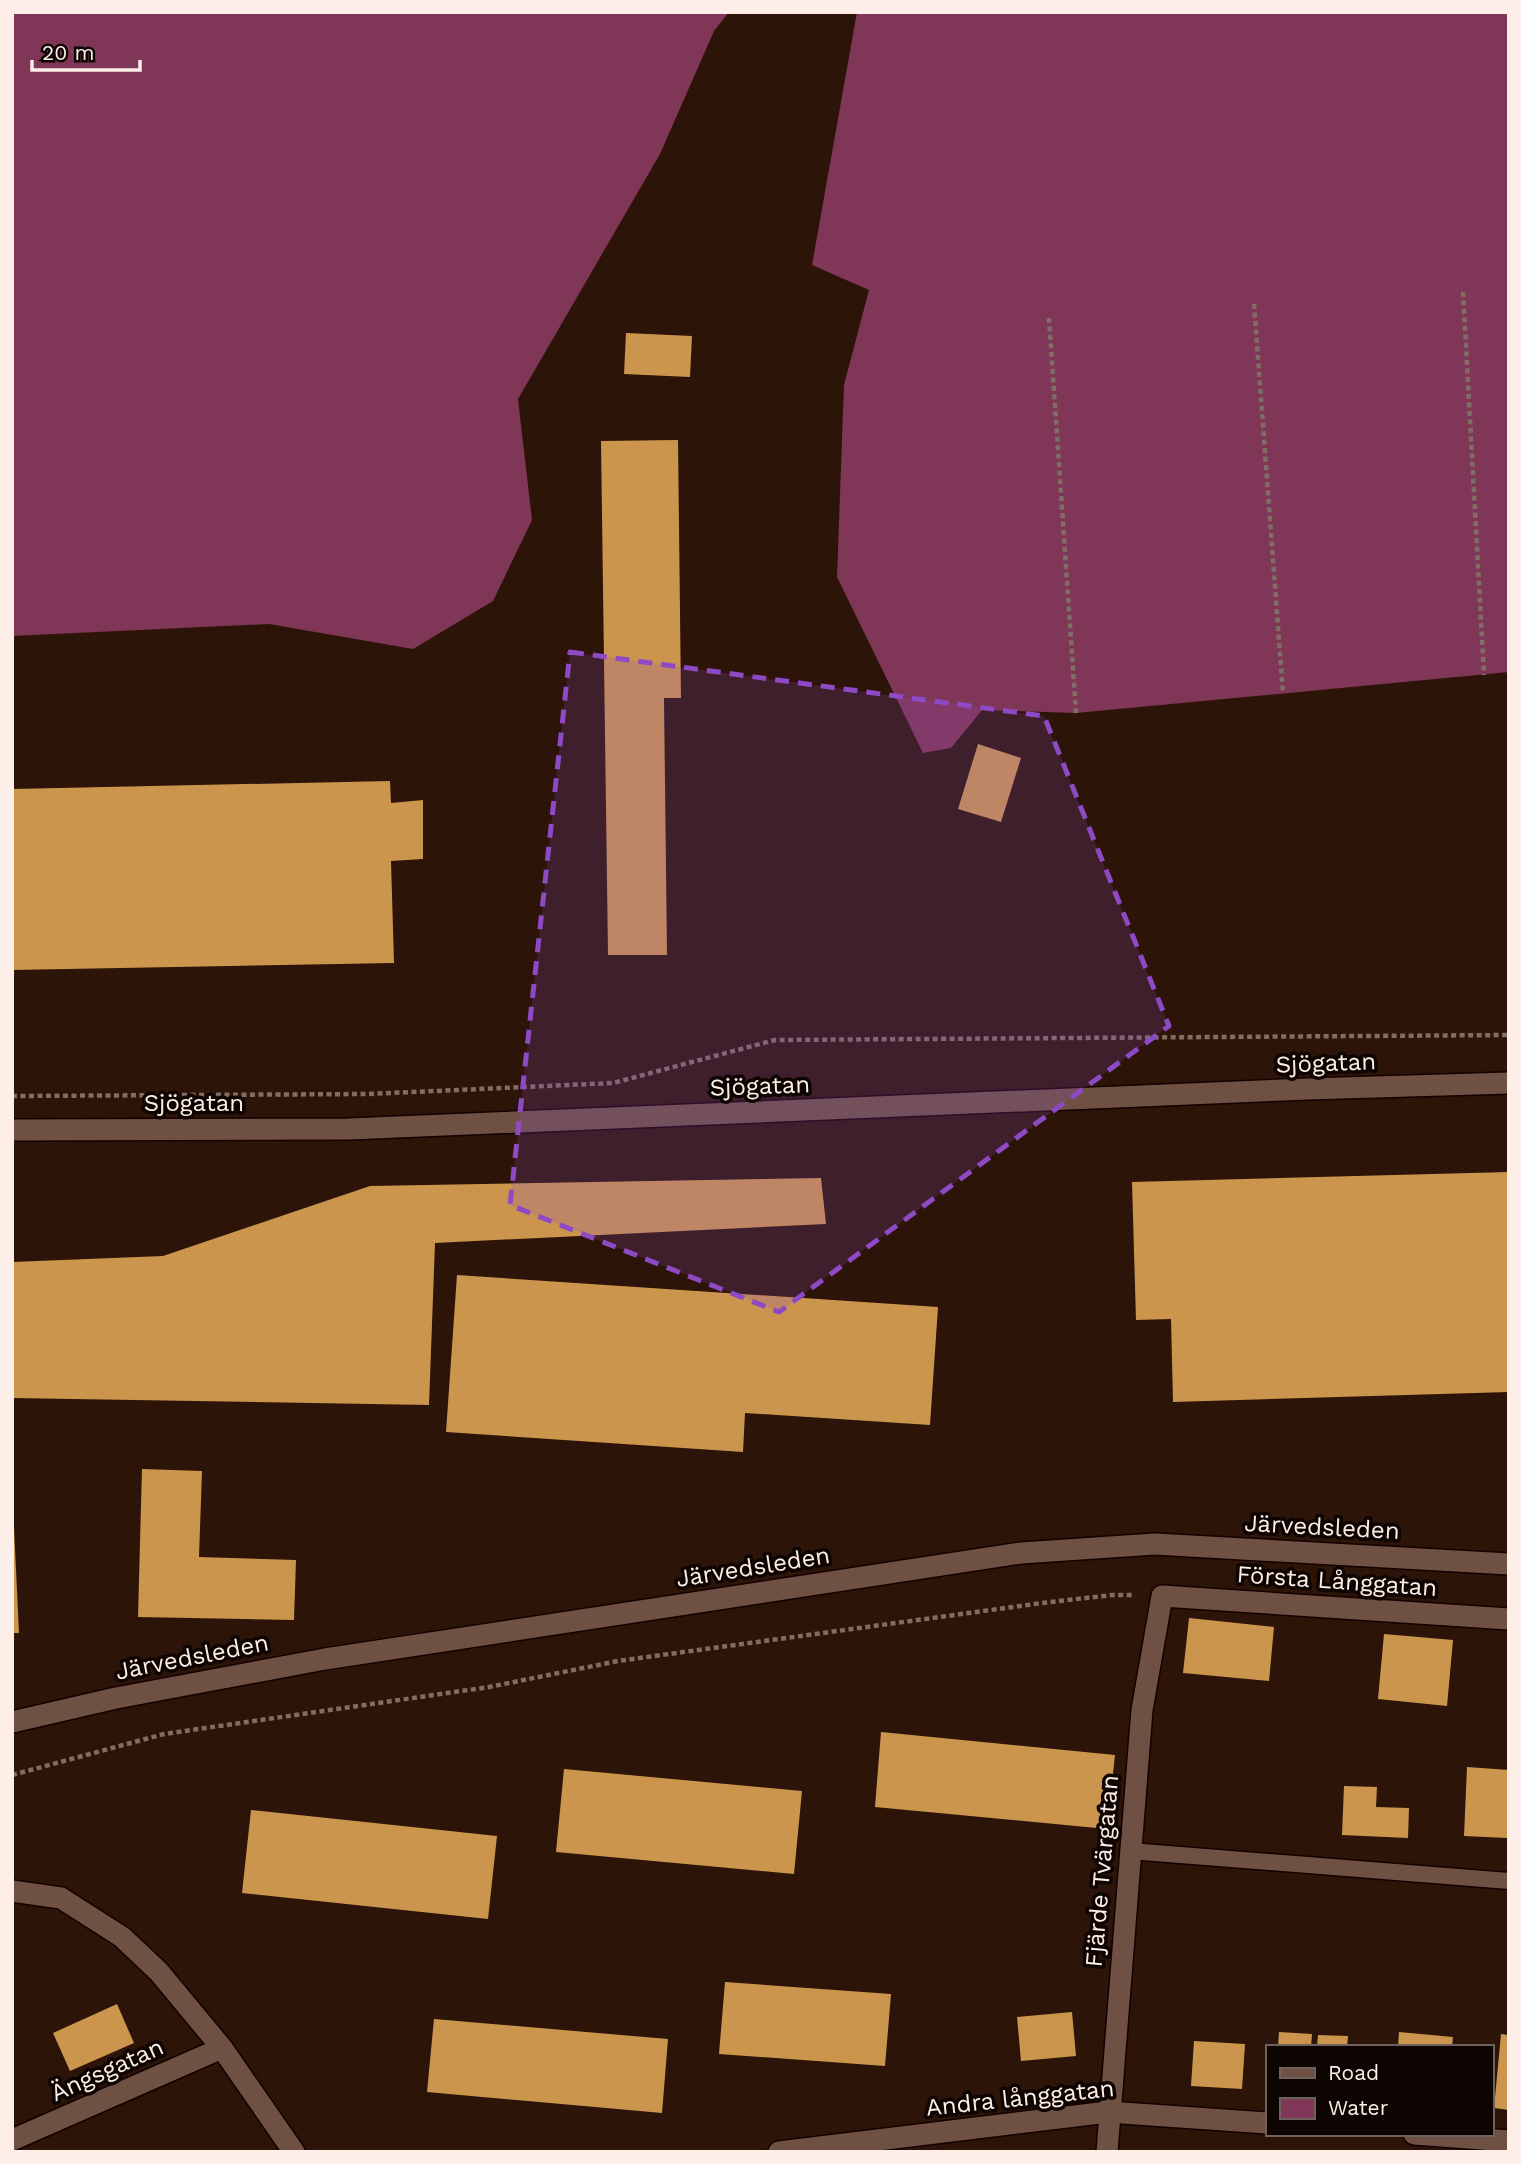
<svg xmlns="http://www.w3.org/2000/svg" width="1521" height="2164" font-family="'Work Sans',sans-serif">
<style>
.water{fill:#803656}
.building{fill:#cb954e}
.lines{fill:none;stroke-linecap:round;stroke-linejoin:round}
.lane-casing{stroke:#140100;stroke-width:19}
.street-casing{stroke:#140100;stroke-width:24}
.secondary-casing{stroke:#140100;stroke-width:24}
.path{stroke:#826d63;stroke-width:4.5;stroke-dasharray:5 3.5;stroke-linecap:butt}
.lane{stroke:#6f5143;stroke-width:16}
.street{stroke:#6f5143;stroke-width:21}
.secondary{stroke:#6f5143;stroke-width:21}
.marked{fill:#8e49c5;fill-opacity:0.2;stroke:#8e49c5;stroke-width:5;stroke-dasharray:14 9;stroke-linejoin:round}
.labels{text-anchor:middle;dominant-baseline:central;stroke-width:7;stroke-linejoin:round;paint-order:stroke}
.street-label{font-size:24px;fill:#fdeee7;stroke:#0e0402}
</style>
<rect width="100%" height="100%" fill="#2d1408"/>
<g class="water">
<path d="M12,12h717l-15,19 -54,123 -142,245 14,121 -39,81 -80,48 -144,-25 -257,12z"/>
<path d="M857,12h652v660l-433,41 -94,-3 -31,38 -28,5 -86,-176 7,-192 25,-95 -57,-25z"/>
</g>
<g class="building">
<path d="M626,333l66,3 -2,41 -66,-3z"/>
<path d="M678,440l3,258h-17l3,257h-59l-7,-514z"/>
<path d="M978,744l43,14 -20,64 -43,-13z"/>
<path d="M390,781l1,22 32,-3v59l-32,2 3,102 -382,7v-181z"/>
<path d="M1509,1172v220l-336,10 -2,-83 -35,1 -4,-138z"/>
<path d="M821,1178l5,46 -391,19 -6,162 -417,-7v-136l151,-6 207,-70z"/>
<path d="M457,1275l481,32 -8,118 -185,-12 -2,39 -297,-20z"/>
<path d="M142,1469l60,2 -3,86 97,3 -2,60 -156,-3z"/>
<path d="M12,1528h2l5,105h-7z"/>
<path d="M1189,1618l85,9 -5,54 -86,-8z"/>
<path d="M1384,1634l69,6 -6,66 -69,-7z"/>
<path d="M881,1732l234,23 -8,74 -232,-22z"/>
<path d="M1467,1767l42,3 -2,68 -43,-2z"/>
<path d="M564,1769l238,22 -8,83 -238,-22z"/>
<path d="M1344,1786l33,1 -1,20 33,1 -1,30 -66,-3z"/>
<path d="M251,1810l246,26 -9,83 -246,-26z"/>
<path d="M725,1982l166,12 -6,72 -166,-12z"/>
<path d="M117,2004l17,39 -64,28 -17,-38z"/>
<path d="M1072,2012l4,44 -55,5 -4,-44z"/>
<path d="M434,2019l234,20 -6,74 -235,-21z"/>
<path d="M1279,2032l33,2 -1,13h-33z"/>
<path d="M1399,2032l54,5 -1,10h-54z"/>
<path d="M1501,2034l8,1v75l-15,-2z"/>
<path d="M1318,2035l30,1 -1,11h-30z"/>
<path d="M1194,2041l51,3 -3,45 -51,-3z"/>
</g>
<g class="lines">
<defs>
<path id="lane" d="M1130,1851l379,30"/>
<g id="street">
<path d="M12,1130l337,-1 959,-40 201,-6"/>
<path d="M12,1891l49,7 61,39 37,35 63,76 72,104"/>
<path d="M1414,2134l95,7"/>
<path d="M12,2140l210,-92"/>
<path d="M779,2152l329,-40 159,11"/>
<path d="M1107,2152l35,-442 20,-114 347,23"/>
</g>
<path id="secondary" d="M12,1722l104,-24 209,-39 696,-106 134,-9 354,20"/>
</defs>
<use href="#lane" class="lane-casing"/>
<use href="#street" class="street-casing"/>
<use href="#secondary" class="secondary-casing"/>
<g class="path">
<path d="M1463,292l21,383"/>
<path d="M1254,304l29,390"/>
<path d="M1049,318l27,395"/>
<path d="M12,1096l356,-2 245,-11 162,-43 734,-5"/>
<path d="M12,1775l152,-41 325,-47 129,-26 424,-58 70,-8h21"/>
</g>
<use href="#lane" class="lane"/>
<use href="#street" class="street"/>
<use href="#secondary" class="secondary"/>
</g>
<path class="marked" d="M570,652l474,64 125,310 -390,286 -269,-107z"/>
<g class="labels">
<g class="street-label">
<text transform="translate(1326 1063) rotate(-2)">Sjögatan</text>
<text transform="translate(760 1086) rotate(-2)">Sjögatan</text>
<text x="194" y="1103">Sjögatan</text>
<text transform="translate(1322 1527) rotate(3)">Järvedsleden</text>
<text transform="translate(753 1567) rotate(-9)">Järvedsleden</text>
<text transform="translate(1337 1581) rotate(4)">Första Långgatan</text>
<text transform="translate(192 1657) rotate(-11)">Järvedsleden</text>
<text transform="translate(1102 1871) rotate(-85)">Fjärde Tvärgatan</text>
<text transform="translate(107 2070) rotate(-24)">Ängsgatan</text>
<text transform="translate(1020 2098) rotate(-6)">Andra långgatan</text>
</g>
</g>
<rect width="1521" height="2164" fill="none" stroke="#fdeee7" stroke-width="28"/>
<rect x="1266" y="2045" width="228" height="91" fill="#0e0402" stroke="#6e625e" stroke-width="2"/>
<rect x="1280" y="2068" width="35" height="10" fill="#6f5143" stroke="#6e625e" stroke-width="2"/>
<text x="1328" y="2080" font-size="21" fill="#fdeee7">Road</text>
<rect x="1280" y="2098" width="35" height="21" fill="#803656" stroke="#6e625e" stroke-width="2"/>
<text x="1328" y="2115" font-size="21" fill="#fdeee7">Water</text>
<path d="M32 60v10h108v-10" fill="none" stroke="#fdeee7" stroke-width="3.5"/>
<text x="42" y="60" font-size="21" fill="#fdeee7" stroke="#0e0402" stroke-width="5" paint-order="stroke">20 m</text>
</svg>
